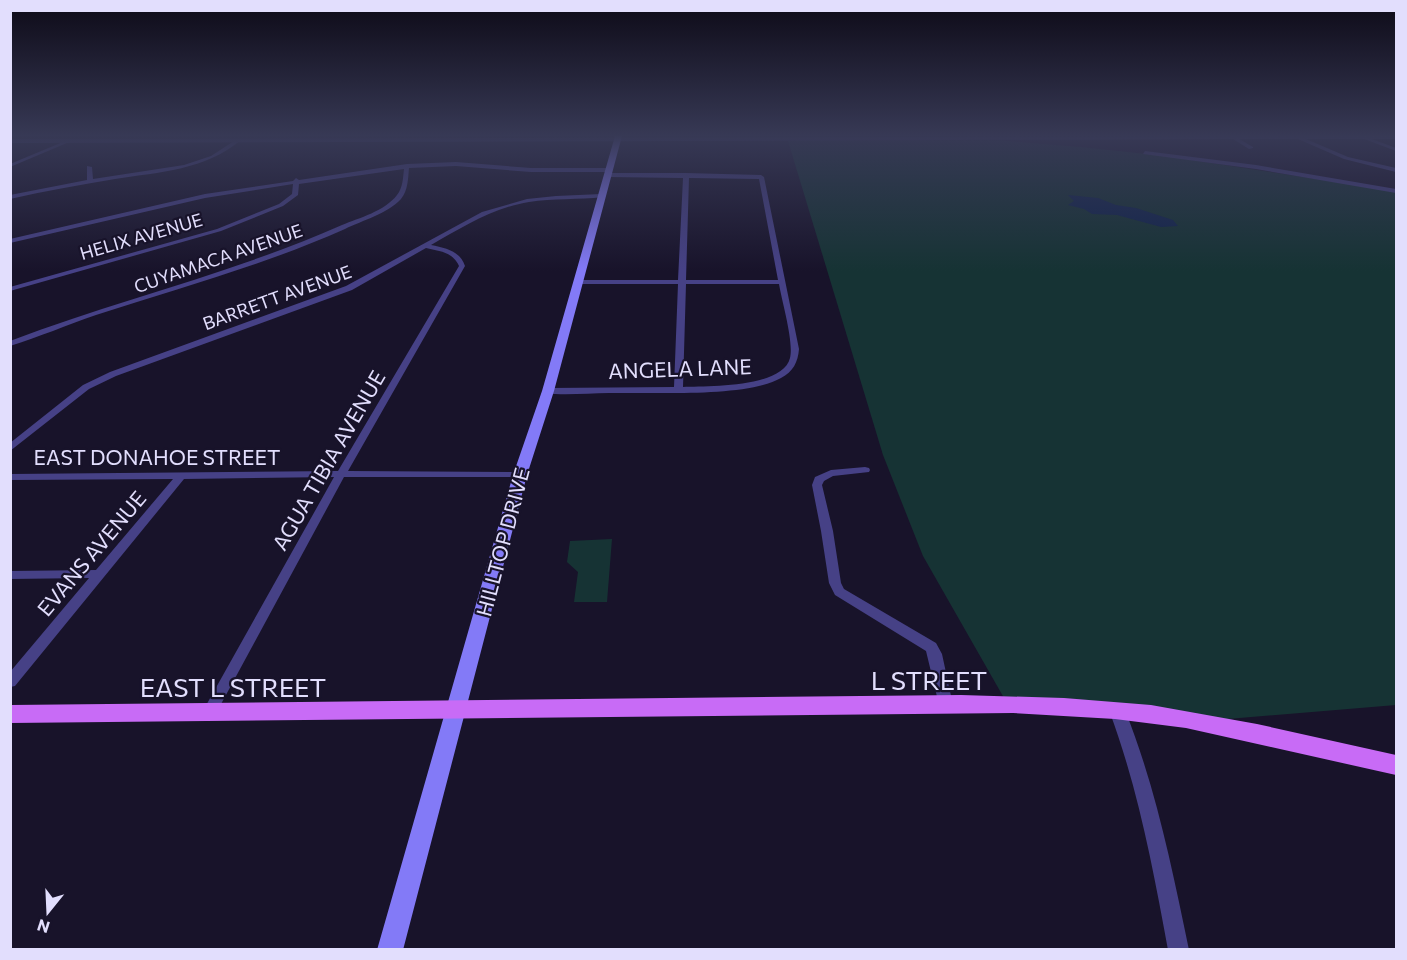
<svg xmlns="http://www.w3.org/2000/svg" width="1407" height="960" font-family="Commissioner,sans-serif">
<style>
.green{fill:#163334}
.water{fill:#10244b}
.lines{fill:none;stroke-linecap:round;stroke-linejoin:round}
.minor{fill:#464186;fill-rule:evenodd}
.tertiary{fill:#464186;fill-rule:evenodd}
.secondary{fill:#837af7;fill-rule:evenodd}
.primary{fill:#c86bf6;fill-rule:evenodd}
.labels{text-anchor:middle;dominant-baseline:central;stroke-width:4.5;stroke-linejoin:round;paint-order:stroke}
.far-street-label{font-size:18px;fill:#e2defd;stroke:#18132a}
.street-label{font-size:21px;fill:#e2defd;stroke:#18132a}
.near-street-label{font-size:26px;fill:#e2defd;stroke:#18132a}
</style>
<rect width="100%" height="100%" fill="#18132a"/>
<g class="green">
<path d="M824,137h135l122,10 84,9 231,35v514l-192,16 -196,-16 -85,-149 -40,-101 -95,-314z"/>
<path d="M612,539l-5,63h-33l4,-30 -11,-10 3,-21z"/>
</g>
<path class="water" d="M1068,195l30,3 18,7 20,3 37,12 5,6 -17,1 -44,-12 -25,-1 -8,-5 -16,-4 6,-4z"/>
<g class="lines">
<g class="minor">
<path d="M1234,136l19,11v1l-4,1 -19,-12z"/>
<path d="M1364,136l32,12v3l-37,-14z"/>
<path d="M70,139l4,1 -64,27v-3z"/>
<path d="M237,139l4,1c-36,30 -81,32 -126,39 -35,6 -70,12 -105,20v-4l77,-15v-14l5,1 1,12 91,-14 27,-9z"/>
<path d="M1145,151l111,14 140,24v4l-140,-24 -113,-15z"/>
<path d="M456,162l75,6h78l3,2 -3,2h-78l-75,-6 -47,2c-1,11 -1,22 -8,31 -14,15 -38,21 -56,30 -81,36 -165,59 -249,86 -29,10 -57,22 -86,31v-5c110,-42 224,-68 332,-116 17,-7 43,-14 55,-30 6,-7 6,-18 7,-26l-105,15 -1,11 -15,11 -62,25 -211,60v-4l207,-58 62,-25 13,-10 1,-10 -88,14 -195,45v-4l195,-45 88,-13 3,-3 3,2 108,-16z"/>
<path d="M686,173l75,2 3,2 35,172c-1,13 -6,23 -18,29 -35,20 -130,14 -172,15 -21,0 -44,3 -64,0l-2,-2 2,-2 3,-1 126,-1 4,-103h-100l-4,-2 4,-2h100l5,-102 -75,-1 -3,-2 3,-2zM689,178l70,1 19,101h-92zM686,284h93c3,18 15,58 11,74 -7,30 -83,28 -107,29z"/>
<path d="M601,194l2,1v2c-25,3 -50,1 -74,5 -37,6 -66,25 -98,43 15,3 29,6 34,21l-117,205 172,1 5,3 -1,2h-180l-130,240 -5,2 -5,-2 -2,-4 2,-4 130,-232 -150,2 -169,207 -5,1v-15l79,-94 -79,1v-8l86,-1 77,-91 -163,1v-6l328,-3 121,-205c-6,-14 -20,-15 -33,-18l-74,42 -236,86 -27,13 -79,62v-8l73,-58 27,-13 236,-86 136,-74 45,-13 29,-3z"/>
<path d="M865,467l4,1 1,2 -1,2 -36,4 -9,5 -2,4 11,46 8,52 3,6 92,54 6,11 11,51 -2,4 -5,2 -5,-2 -2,-4 -13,-54 -91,-56 -6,-12 -8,-52 -9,-46 3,-8 16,-7z"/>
</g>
<g class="tertiary">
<path d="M1396,136v3h-90l42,18 48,11v4l-52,-13 -46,-20 -1288,4v-4z"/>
<path d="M1117,703l6,2 2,5c31,78 47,158 64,240h-21c-15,-82 -30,-162 -59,-240l2,-5z"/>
</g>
<path class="secondary" d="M615,136h7l-68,255 -27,84 -124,475h-26l136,-475 29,-84z"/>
<path class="primary" d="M961,695l103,3 87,7 106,19 139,31v20l-210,-47 -71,-9 -102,-6 -1003,10v-18z"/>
</g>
<linearGradient id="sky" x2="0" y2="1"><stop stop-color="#0d0a17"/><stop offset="0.5" stop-color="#373955"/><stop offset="1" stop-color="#373955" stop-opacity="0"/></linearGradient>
<rect width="1407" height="271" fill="url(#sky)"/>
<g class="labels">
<g class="far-street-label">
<text transform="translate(141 236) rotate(-16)">HELIX AVENUE</text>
<text transform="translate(218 258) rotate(-19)">CUYAMACA AVENUE</text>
<text transform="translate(277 297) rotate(-20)">BARRETT AVENUE</text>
</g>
<g class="street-label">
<text transform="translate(680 368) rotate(-2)">ANGELA LANE</text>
<text x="157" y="456">EAST DONAHOE STREET</text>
<text transform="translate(328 460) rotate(-60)">AGUA TIBIA AVENUE</text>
<text transform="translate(502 542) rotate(-75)">HILLTOP DRIVE</text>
<text transform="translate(91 553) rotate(-50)">EVANS AVENUE</text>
</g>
<g class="near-street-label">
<text x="929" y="679">L STREET</text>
<text x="233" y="686">EAST L STREET</text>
</g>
</g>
<rect width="1407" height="960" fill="none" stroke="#e2defd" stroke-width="24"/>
<g transform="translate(48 912) rotate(198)" stroke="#18132a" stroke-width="4.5" paint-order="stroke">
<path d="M0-4.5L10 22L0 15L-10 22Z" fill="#e2defd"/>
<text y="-9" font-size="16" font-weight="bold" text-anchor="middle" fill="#e2defd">N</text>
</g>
</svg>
